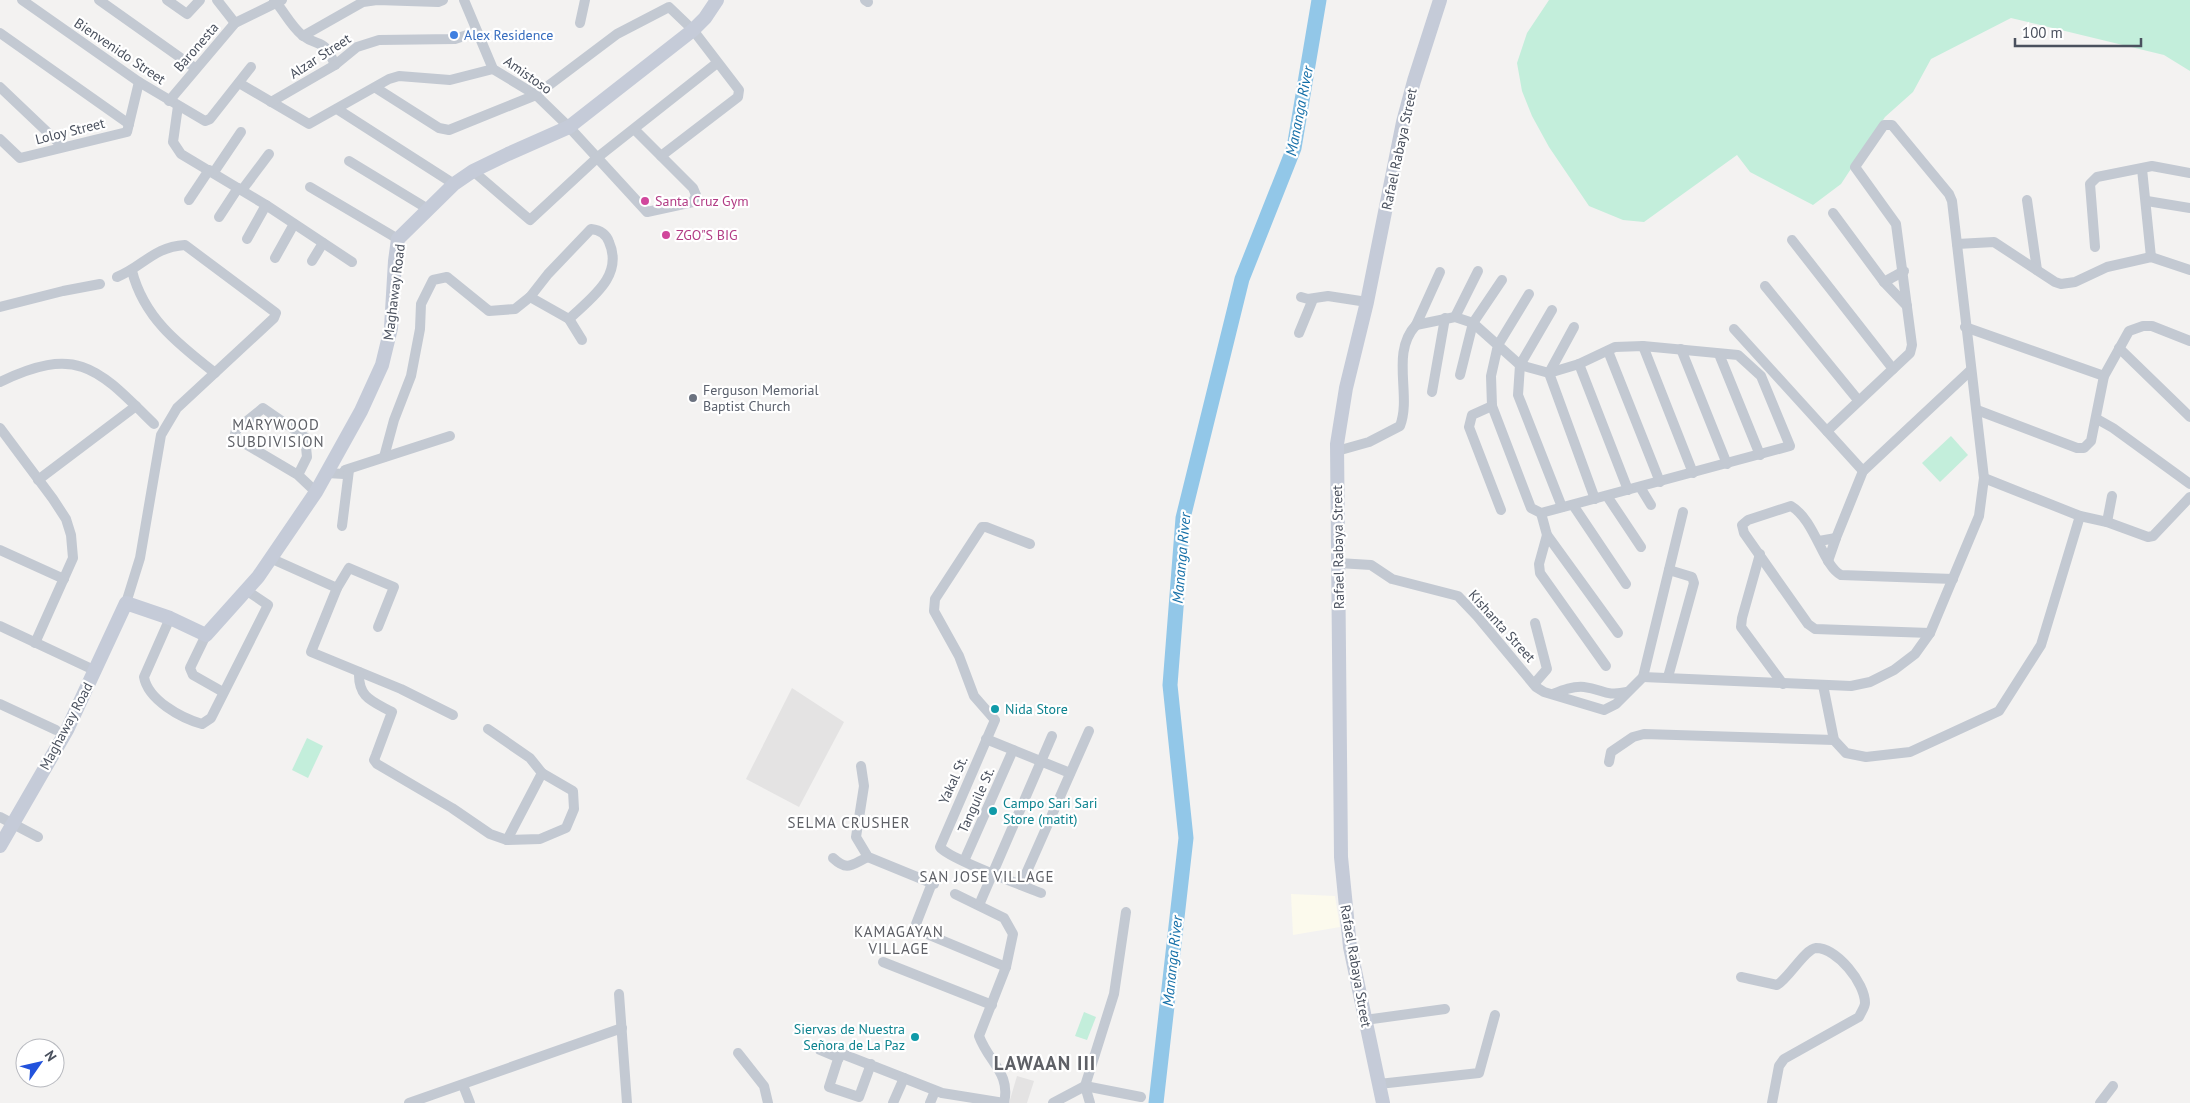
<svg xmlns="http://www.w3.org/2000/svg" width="2190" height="1103" font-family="'PT Sans',sans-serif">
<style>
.commercial{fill:#fcfaed}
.education{fill:#e4e3e3}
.green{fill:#c3eedb}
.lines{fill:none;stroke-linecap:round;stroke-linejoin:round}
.river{stroke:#92c7e8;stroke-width:15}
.street{stroke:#c3c9d2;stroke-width:10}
.secondary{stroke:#c5cbd8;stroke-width:14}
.shop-dot{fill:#3f7fe0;stroke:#fff;stroke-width:2}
.hotel-dot{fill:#d1479c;stroke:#fff;stroke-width:2}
.worship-dot{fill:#6b7280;stroke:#fff;stroke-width:2}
.culture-dot{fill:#0f9aa8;stroke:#fff;stroke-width:2}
.labels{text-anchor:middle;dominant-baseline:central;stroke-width:4.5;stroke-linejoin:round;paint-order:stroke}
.shop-label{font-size:14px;fill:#366cbe;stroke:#fff;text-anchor:start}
.street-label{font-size:14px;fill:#4a515e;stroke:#fff}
.hotel-label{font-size:14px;fill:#b23c85;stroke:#fff;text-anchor:start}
.worship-label{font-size:14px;fill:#5b616d;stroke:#fff;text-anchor:start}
.culture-label{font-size:14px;fill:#0d838f;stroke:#fff;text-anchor:start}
.water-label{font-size:15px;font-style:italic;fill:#136ea7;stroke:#fff}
.neighbourhood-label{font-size:15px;letter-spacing:1px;fill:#5e6066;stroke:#fff}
.district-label{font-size:19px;font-weight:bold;letter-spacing:1px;fill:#5e6066;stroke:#fff}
</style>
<rect width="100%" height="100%" fill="#f3f2f1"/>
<path class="commercial" d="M1291,894l44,2 5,31 -47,8z"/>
<g class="education">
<path d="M792,688l52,34 -45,85 -53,-28z"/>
<path d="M1017,1076l17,5 -7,22h-18z"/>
</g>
<g class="green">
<path d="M1549,0h641v71l-26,-16 -153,-37 -80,41 -18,33 -28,25 -44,67 -28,21 -63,-33 -13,-17 -93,67 -21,-2 -34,-14 -40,-59 -17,-31 -10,-25 -5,-28 10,-30z"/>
<path d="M1951,436l17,19 -28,27 -18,-19z"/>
<path d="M307,738l16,8 -15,32 -16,-8z"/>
<path d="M1084,1012l12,5 -9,23 -12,-4z"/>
</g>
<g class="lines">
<path class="river" d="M1156,1103l30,-265 -16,-153 13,-167 59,-239 52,-131 25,-148"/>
<g class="street">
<path d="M22,0l117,82 66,39 5,-2 41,-52"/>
<path d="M99,0l96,68"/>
<path d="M167,0l20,14 13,-14"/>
<path d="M217,0l18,23"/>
<path d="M274,0c10,11 16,25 28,35 18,14 21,1 33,30"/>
<path d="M464,0l29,69 43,26 33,32 78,85 46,-10 3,-7 -3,-7 -58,-58"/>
<path d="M865,0l3,2"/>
<path d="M580,23l5,-23"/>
<path d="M0,33l129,91"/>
<path d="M303,36l60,-34 14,-2 61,2 5,-2"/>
<path d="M239,83l70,41 80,-45 10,-3 51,4 43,-11"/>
<path d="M0,87l63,60"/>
<path d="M376,88l63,40 10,2 87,-35 81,-61 52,-27 24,23 46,60 -1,7 -77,59"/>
<path d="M169,101l66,-78 47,-23"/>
<path d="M271,102l64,-37 22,-18 22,-7 76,-1 21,-7"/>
<path d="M178,106l-5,36 8,12 85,51 86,57"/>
<path d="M337,109l117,75"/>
<path d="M0,139l20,19 107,-26 12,-50"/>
<path d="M349,161l79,48"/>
<path d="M2142,169l9,88"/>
<path d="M473,171l57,49 68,-63 119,-94"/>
<path d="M214,172l27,-40"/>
<path d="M310,187l88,52"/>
<path d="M242,190l27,-36"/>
<path d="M189,200l20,-30"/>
<path d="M2027,200l10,70"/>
<path d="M2147,201l43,7"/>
<path d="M1833,213l51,69 23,24"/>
<path d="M219,217l19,-29"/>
<path d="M247,239l19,-34"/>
<path d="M1792,240l101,129"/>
<path d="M1957,244l37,-2 61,40 6,2 14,-2 32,-15 44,-10 39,13"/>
<path d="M2095,247l-5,-63 7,-7 55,-11 38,7"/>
<path d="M275,258l19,-34"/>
<path d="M312,261l11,-18"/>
<path d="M132,271c12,47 46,73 83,102"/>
<path d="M117,277c27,-11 36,-30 68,-32l91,68 -2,5 -97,90 -16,27 -21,123 -14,45"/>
<path d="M1884,282l20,-11"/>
<path d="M1765,286l93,114"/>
<path d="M530,297l39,22 13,21"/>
<path d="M1301,297l7,2 20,-3 39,6"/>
<path d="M0,307l63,-16 37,-7"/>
<path d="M1552,310l-32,55 -2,30 44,112"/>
<path d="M1455,317l23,-46"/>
<path d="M1416,325l39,-8 18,6 47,42 29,8 30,-9 36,-17 28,-1 95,9 23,21 29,70 -249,67 -10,-5 -39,-102 -1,-30 7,-31 31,-51"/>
<path d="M1574,327l-25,46 46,126"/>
<path d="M1965,327l139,49"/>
<path d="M1734,329l129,142"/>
<path d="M1299,333l14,-34"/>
<path d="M1643,346l50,127"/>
<path d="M2119,348l71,69"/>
<path d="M1681,349l46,115"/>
<path d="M1608,351l52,131"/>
<path d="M1719,354l41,101"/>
<path d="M1579,364l49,126"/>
<path d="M1460,375l13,-52 29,-43"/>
<path d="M0,382c79,-38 98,-13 154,42"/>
<path d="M1432,392l13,-74"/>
<path d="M1492,406l-20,9 -3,12 32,83"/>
<path d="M1977,410l100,38h7l7,-7 13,-65 25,-45 14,-5h9l38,15"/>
<path d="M2097,419l16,9 77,56"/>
<path d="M0,428l53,71 13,20 5,16 2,23 -38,85"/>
<path d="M1337,451l32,-9 31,-16c12,-31 -10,-73 16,-101l24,-53"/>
<path d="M384,457l10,-37 17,-44 9,-47 1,-25 12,-24 14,-3 42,34 26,-2 15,-12 18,-23 43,-45c8,1 15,4 18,13 15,34 -18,56 -40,77"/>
<path d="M327,473l17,1 1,-4 105,-34"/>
<path d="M298,475l9,-18 -2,-20 -42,-29 -27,22 -1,4 2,5 61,36 18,17"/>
<path d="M1984,478l96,38 27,6 41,15 5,-1 37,-39"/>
<path d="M38,480l98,-74"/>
<path d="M1640,487l11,18"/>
<path d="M1607,496l34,51"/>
<path d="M1573,505l53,79"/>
<path d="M1541,513l6,22 71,98"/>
<path d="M2107,522l5,-26"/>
<path d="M342,526l7,-56"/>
<path d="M1547,535l-8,29 1,9 66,93"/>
<path d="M1836,538l27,-67 108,-101"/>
<path d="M1819,541l17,-3 -8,23"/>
<path d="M1030,544l-44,-17h-4l-47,72 -1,12 25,45 15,40 21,24 -55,127c7,11 84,39 101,46"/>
<path d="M0,550l64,29"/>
<path d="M1760,554l-18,64 -1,9 42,57"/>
<path d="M270,558l67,30"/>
<path d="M1338,563l33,2 21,14 66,17 19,20 59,71 8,5 60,18 12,-6 27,-27 40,-165"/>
<path d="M170,618l-26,59c4,23 37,41 58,47l9,-6 57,-113 -22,-15"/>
<path d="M0,626l96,45"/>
<path d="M378,627l16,-40 -45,-19 -12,20 -26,64 90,37 52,26"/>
<path d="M1930,633l-115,-4 -7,-5 -64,-91 -2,-8 6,-5 43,-14c24,14 32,60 50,69l112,4"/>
<path d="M206,635l-16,33 3,7 30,17"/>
<path d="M359,672c-1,26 13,29 33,40l-16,43 -2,5 3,4 75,44 38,26 17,6 33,-1 26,-11 8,-19 -1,-18 -31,-18 -12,-15 -42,-29"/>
<path d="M1643,677l208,9 19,-4 24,-12 21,-16 15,-21 49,-117 5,-38 -32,-277 -3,-7 -57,-69h-8l-29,42 41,57 16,121 -2,8 -83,78"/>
<path d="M1668,677l26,-94 -2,-6 -23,-7"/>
<path d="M1534,684l13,-15 -12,-46"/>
<path d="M1823,685l11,55 12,13 20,4 44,-5 89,-41 42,-66 39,-129"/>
<path d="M1553,694c10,-4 20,-8 31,-7 19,2 21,10 43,5"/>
<path d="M0,704l56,26"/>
<path d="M986,739l84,34"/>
<path d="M1609,762l2,-10 22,-15 11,-3 190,6"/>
<path d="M861,766l3,20 -8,51 12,20 66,27"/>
<path d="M0,817l38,20"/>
<path d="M507,840l35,-67"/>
<path d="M833,858c15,14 19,6 35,-1"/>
<path d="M964,861l49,-111"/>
<path d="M932,883l-16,41 6,8 84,35"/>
<path d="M1021,885l68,-154"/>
<path d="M955,894l49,24 9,16 -7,33 -27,69c10,27 32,37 25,67"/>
<path d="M979,905l73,-169"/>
<path d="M883,962l109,43"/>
<path d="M1741,977l36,8c12,-7 28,-36 39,-37 21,0 49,35 49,55 0,4 -4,9 -6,14l-75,42 -5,7 -7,37"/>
<path d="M619,994l8,109"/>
<path d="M1365,1020l80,-11"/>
<path d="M820,1050l19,8"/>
<path d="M738,1053l26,33 4,17"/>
<path d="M871,1064l-12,33 -30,-10 11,-34 102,40 62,10"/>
<path d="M1379,1084l100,-11 16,-58"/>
<path d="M463,1085l7,18"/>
<path d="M409,1103l213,-75"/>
<path d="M893,1103l11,-25"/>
<path d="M930,1103l5,-12"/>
<path d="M1053,1103l32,-17 56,11"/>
<path d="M1090,1103l-5,-17 29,-92 12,-82"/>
<path d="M2100,1103l13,-17"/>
</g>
<g class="secondary">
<path d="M0,846l67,-116 59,-127 44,15 36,17 52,-58 58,-85 45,-81 21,-46 9,-37 4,-67 3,-22 56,-55 19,-13 35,-17 61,-27 124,-97 12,-12 12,-18"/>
<path d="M1383,1103l-33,-156 -9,-90 -4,-413 9,-56 21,-86 36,-180 11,-41 26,-81"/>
</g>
</g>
<circle class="shop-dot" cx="454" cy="35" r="5"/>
<g class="hotel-dot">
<circle cx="645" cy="201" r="5"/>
<circle cx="666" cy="235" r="5"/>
</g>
<circle class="worship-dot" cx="693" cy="398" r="5"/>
<g class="culture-dot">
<circle cx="995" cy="709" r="5"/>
<circle cx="993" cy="811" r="5"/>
<circle cx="915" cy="1037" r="5"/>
</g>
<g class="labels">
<g class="shop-label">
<text x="464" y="35">Alex Residence</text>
</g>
<g class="street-label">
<text transform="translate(196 47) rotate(-49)">Baronesta</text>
<text transform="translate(120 51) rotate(34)">Bienvenido Street</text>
<text transform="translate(320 56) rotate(-33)">Alzar Street</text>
<text transform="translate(528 75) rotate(35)">Amistoso</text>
<text transform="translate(70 131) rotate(-14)">Loloy Street</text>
<text transform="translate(1399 149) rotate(-78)">Rafael Rabaya Street</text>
<text transform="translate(394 292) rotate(-83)">Maghaway Road</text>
<text transform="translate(1338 547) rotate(-91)">Rafael Rabaya Street</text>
<text transform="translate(1502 626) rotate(48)">Kishanta Street</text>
<text transform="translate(66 726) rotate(-62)">Maghaway Road</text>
<text transform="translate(953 780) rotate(-66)">Yakal St.</text>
<text transform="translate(976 800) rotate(-66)">Tanguile St.</text>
<text transform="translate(1356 966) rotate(80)">Rafael Rabaya Street</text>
</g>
<g class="hotel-label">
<text x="655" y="201">Santa Cruz Gym</text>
<text x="676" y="235">ZGO"S BIG</text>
</g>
<g class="worship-label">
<text x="703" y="390">Ferguson Memorial<tspan x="703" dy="16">Baptist Church</tspan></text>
</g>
<g class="culture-label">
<text x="1005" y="709">Nida Store</text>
<text x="1003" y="803">Campo Sari Sari<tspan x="1003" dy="16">Store (matit)</tspan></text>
<text x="905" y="1029" text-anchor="end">Siervas de Nuestra<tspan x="905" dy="16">Señora de La Paz</tspan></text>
</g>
<g class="water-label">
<text transform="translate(1299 111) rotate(-79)">Mananga River</text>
<text transform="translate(1181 558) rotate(-85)">Mananga River</text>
<text transform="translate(1172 961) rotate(-84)">Mananga River</text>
</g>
<g class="neighbourhood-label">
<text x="276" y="424">MARYWOOD<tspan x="276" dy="17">SUBDIVISION</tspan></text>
<text x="849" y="822">SELMA CRUSHER</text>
<text x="987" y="876">SAN JOSE VILLAGE</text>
<text x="899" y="931">KAMAGAYAN<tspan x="899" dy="17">VILLAGE</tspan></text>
</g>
<g class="district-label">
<text x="1045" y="1063">LAWAAN III</text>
</g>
</g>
<g transform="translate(40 1063) rotate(56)"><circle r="24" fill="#ffffff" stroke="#b7b9bf"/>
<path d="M0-4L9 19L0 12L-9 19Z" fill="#2252dc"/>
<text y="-8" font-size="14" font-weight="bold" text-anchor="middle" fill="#4a515e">N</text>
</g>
<path d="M2015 38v8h126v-8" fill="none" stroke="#4a515e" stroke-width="2.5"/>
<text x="2022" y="38" font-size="15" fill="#4a515e" stroke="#ffffff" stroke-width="4" paint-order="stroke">100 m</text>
</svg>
